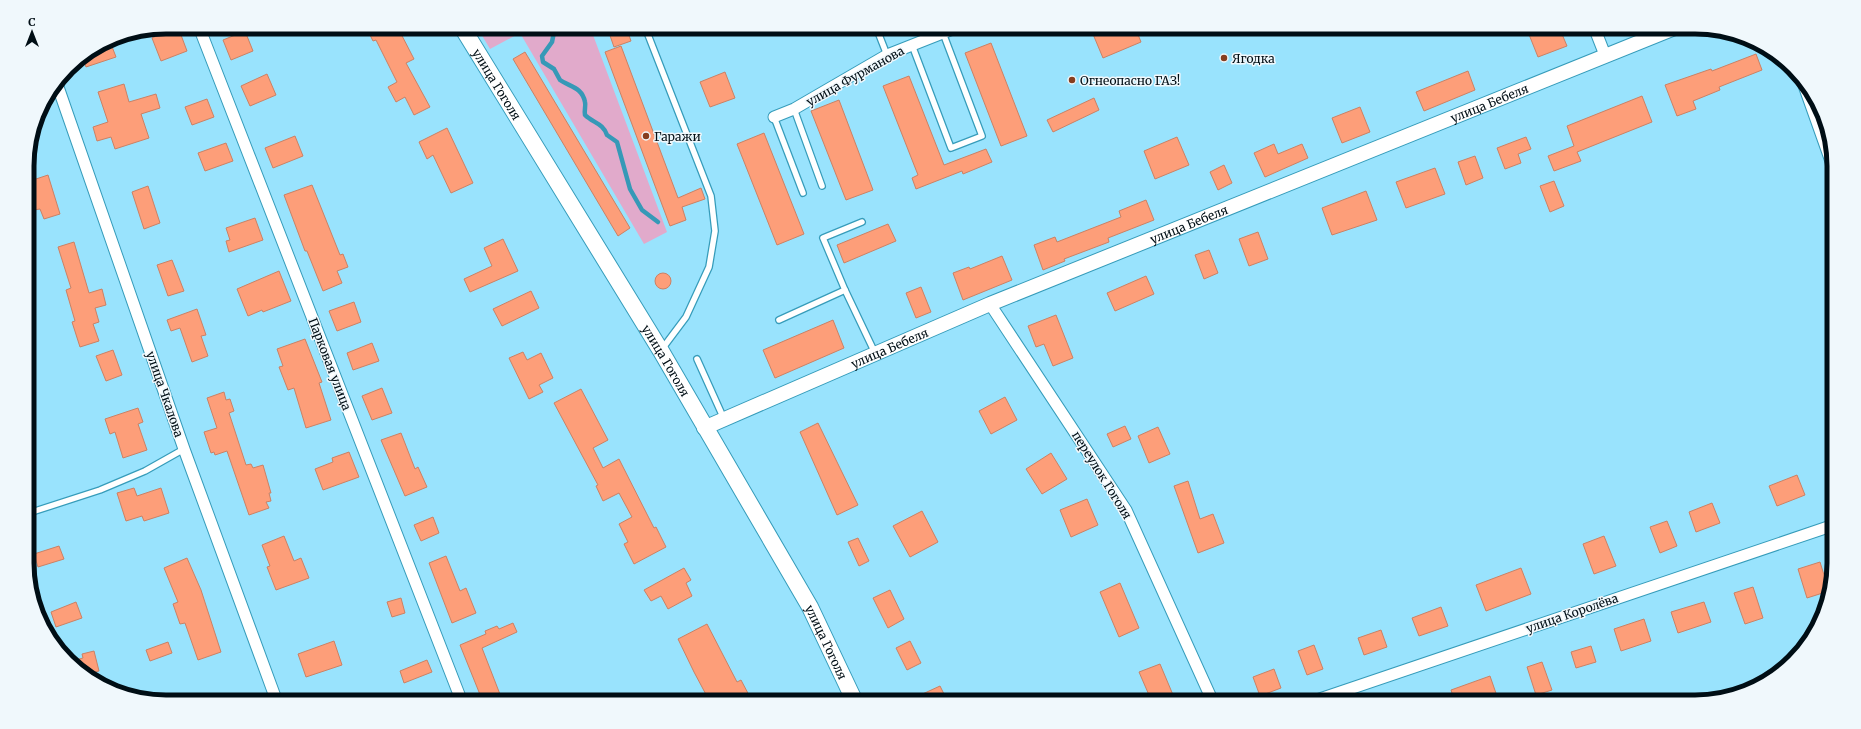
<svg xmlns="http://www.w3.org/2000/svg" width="1861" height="729" font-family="Merriweather,serif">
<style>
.green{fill:#e1aacb}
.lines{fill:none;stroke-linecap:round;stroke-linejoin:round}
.stream{stroke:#3699b7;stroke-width:4.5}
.building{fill:#fd9e79;stroke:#cb8164}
.service-casing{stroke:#369cba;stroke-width:8}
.minor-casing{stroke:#369cba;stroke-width:13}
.tertiary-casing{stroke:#369cba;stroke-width:16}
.secondary-casing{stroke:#369cba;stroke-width:18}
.service{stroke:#fff;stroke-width:5.5}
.minor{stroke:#fff;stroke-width:11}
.tertiary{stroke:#fff;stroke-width:14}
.secondary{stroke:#fff;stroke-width:16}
.poi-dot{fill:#863e1f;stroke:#f0f8fc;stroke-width:1.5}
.labels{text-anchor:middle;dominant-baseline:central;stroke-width:3;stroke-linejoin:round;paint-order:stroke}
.poi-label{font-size:12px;fill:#000e15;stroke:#f0f8fc;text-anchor:start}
.street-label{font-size:12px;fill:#000e15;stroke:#f0f8fc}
.rim{fill:none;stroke:#000e15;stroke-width:5}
</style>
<rect width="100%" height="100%" fill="#99e3fd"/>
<path class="green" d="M477,27h113l77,205 -23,12 -124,-211 -30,16z"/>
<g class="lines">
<path class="stream" d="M555,27l-3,15 -10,14 1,6 11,7 6,11c10,7 22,7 25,22 1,4 -1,8 0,13 8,8 18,8 22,20l10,7 13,47 12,21 16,12"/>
</g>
<g class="building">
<path d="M178,27l9,24 -26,10 -9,-23z"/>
<path d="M366,27h34l-2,1 16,31 -8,4 24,44 -16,8 -9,-18 -9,5 -8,-15 9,-5 -21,-42 -3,1z"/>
<path d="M607,27h19l5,14 -17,6z"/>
<path d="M1090,27h45l6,15 -38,16z"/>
<path d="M1526,27h33l8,19 -29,11z"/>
<path d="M245,31l8,20 -22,9 -8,-20z"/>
<path d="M991,43l36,93 -26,10 -36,-93z"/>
<path d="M111,44l5,13 -30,10 -4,-10 17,-11 1,2z"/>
<path d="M621,46l57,152 23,-10 4,11 -23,8 4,13 -16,6 -65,-174z"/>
<path d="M525,52l105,176 -12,8 -105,-177z"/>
<path d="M1756,54l6,16 -43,17 1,3 -27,11 3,8 -19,7 -12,-31 46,-16 1,2z"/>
<path d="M1468,71l7,19 -51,21 -8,-19z"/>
<path d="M725,72l10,26 -25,9 -10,-25z"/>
<path d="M267,74l9,21 -26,11 -9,-20z"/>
<path d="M909,76l35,89 42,-16 6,13 -29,12 -1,-3 -46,18 -4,-11 6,-3 -35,-89z"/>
<path d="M124,84l5,18 27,-8 4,14 -19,6 8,24 -34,11 -4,-12 -14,4 -4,-14 15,-5 -10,-30z"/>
<path d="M1642,96l10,26 -75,30 4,9 -27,10 -6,-15 26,-10 -7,-20z"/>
<path d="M1094,98l5,12 -46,22 -6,-12z"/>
<path d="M207,99l7,18 -22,8 -7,-18z"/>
<path d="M839,100l34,90 -27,10 -35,-89z"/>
<path d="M1360,107l10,25 -28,11 -10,-25z"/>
<path d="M447,128l26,55 -22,10 -18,-38 -6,4 -8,-17z"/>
<path d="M764,133l40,101 -27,11 -40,-101z"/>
<path d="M295,136l8,20 -30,12 -8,-20z"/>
<path d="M1177,137l12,28 -34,14 -11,-28z"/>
<path d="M1526,137l5,12 -13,5 3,9 -16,6 -8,-21z"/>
<path d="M226,143l7,18 -28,10 -7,-18z"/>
<path d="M1274,144l4,10 24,-10 6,14 -43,19 -11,-24z"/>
<path d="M1475,156l8,22 -17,7 -8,-23z"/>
<path d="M1224,165l8,18 -14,7 -8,-18z"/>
<path d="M1435,168l10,26 -39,14 -10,-26z"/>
<path d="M48,175l12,39 -16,5 -4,-10 -6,1 -7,-21v-7z"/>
<path d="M1554,181l10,25 -14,6 -10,-26z"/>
<path d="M312,185l28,70 3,-1 5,13 -11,4 5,12 -19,8 -16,-40h-2l-21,-56z"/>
<path d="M148,186l12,37 -16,6 -12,-37z"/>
<path d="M1366,191l11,29 -45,15 -10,-27z"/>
<path d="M1146,200l8,20 -46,18 1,4 -45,17 1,2 -22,9 -9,-25 21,-8 2,5 64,-25 -2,-6z"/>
<path d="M255,218l8,22 -34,12 -3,-11 4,-1 -4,-12z"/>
<path d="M888,224l8,17 -52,22 -7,-18z"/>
<path d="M1258,232l10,27 -19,7 -10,-27z"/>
<path d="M503,239l15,32 -48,21 -6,-13 28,-13 -8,-18z"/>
<path d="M74,242l15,51 13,-4 4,16 -11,3 4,14 -6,2 6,17 -19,6 -8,-25 3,-1 -9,-31 5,-2 -13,-41z"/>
<path d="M1209,250l9,23 -14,6 -9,-24z"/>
<path d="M1002,256l10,24 -49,20 -10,-27 16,-6 1,2z"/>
<path d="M172,260l12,31 -16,5 -11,-31z"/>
<path d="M279,271l12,30 -28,11 -1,-2 -14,6 -11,-27z"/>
<circle cx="663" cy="281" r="8"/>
<path d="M1146,276l8,18 -39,17 -8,-18z"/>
<path d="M921,287l10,25 -15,6 -10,-25z"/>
<path d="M531,291l8,17 -37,18 -9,-17z"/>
<path d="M354,302l7,20 -24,9 -8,-20z"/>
<path d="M197,309l9,26 -5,1 7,20 -16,6 -12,-34 -9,3 -4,-11z"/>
<path d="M1056,315l17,43 -20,8 -9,-22 -8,3 -8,-21z"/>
<path d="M833,320l11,28 -69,30 -12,-28z"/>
<path d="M305,339l17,43 -3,1 12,37 -25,8 -12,-40 -6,2 -9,-23 4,-1 -6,-17z"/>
<path d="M372,343l7,18 -26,9 -6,-17z"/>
<path d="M113,350l9,25 -16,6 -10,-25z"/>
<path d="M523,352l4,8 14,-7 12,25 -14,7 4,7 -14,7 -20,-41z"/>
<path d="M382,388l10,25 -20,7 -10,-24z"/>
<path d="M581,389l27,51 -15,8 10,20 16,-9 35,69 2,-1 10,20 -32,17 -10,-20 4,-2 -9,-18 13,-7 -13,-24 -16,8 -7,-15 2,-1 -44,-82z"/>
<path d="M224,392l2,8 4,-1 4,12 -5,2 17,52 5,-1 2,4 10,-3 8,28h-2l2,8 -5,1 3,6 -20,7 -22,-64 -12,4 -1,-3 -3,1 -7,-21 13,-4 -10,-30z"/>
<path d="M1005,397l12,23 -26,14 -12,-23z"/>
<path d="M138,408l5,14 -5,2 9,26 -24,8 -8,-26 -5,2 -5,-15z"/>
<path d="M818,423l40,82 -21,10 -37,-83z"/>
<path d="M1125,426l6,13 -18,8 -6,-13z"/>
<path d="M1158,427l12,27 -21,9 -11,-27z"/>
<path d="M401,433l14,36 3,-2 9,20 -22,9 -24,-56z"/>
<path d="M349,452l10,25 -36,13 -8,-21 18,-7 -1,-4z"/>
<path d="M1051,453l16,26 -25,15 -16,-25z"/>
<path d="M1797,475l8,20 -28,11 -8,-20z"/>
<path d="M1188,481l12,38 13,-5 11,29 -26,10 -24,-67z"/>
<path d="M134,488l3,8 24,-8 8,25 -25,8 -2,-5 -16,5 -9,-28z"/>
<path d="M1087,499l11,26 -27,12 -11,-27z"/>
<path d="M1712,503l8,20 -24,9 -7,-20z"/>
<path d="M922,511l16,31 -28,15 -17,-31z"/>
<path d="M433,517l6,16 -18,8 -7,-16z"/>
<path d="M1667,521l10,25 -17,7 -10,-26z"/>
<path d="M284,536l10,25 7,-3 8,20 -33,12 -9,-23 3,-1 -8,-21z"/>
<path d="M1604,536l12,30 -22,8 -11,-30z"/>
<path d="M858,538l11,23 -10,5 -11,-24z"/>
<path d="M59,546l5,13 -26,8 -4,-13z"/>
<path d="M446,556l14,35 6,-3 10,25 -24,10 -23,-60z"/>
<path d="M187,558l14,32 20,62 -23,8 -13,-37 -5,1 -7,-20 5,-2 -14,-34z"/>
<path d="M1820,562l9,29 -22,7 -9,-29z"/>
<path d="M684,568l7,12 -5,3 6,13 -24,13 -7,-13 -10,5 -7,-11z"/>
<path d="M1521,568l10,26 -45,17 -10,-26z"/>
<path d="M1120,583l19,45 -20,9 -19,-45z"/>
<path d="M1753,587l10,31 -18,6 -11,-31z"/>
<path d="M890,590l14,29 -16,9 -15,-30z"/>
<path d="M401,598l4,15 -13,4 -5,-15z"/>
<path d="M76,602l6,16 -26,9 -5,-15z"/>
<path d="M1704,602l7,20 -33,11 -7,-21z"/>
<path d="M1441,607l7,19 -29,10 -7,-18z"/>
<path d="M1644,619l7,22 -30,10 -7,-22z"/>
<path d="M513,623l4,9 -35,16 21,54h-20l-23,-57 26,-11 -1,-3 12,-5 2,3z"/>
<path d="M707,624l30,58 4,-2 10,19 -6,3h-35l-16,-30 -16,-33z"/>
<path d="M1381,630l6,17 -23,8 -6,-17z"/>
<path d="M334,641l8,24 -36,12 -8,-23z"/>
<path d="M910,641l11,22 -14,7 -11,-22z"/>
<path d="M168,642l4,11 -22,8 -4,-11z"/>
<path d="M1314,645l9,24 -16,6 -9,-24z"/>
<path d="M1591,646l5,16 -20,6 -5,-16z"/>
<path d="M94,651l5,20 -9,2 -18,-12 11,-3 -1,-4z"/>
<path d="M427,660l5,12 -28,11 -4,-12z"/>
<path d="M1542,662l10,28 -16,5 -9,-28z"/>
<path d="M1160,664l16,38h-24l-13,-30z"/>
<path d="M1274,669l7,19 -21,8 -7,-19z"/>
<path d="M1490,676l8,23 -6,3h-60v-3l20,-6 -1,-3z"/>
<path d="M940,686l8,16h-43z"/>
</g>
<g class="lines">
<defs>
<g id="service">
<path d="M645,27l66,169 4,35 -6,36 -23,50 -24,32"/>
<path d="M876,27l11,28"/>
<path d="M912,45l39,103 31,-12 -39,-103"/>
<path d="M794,109l28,77"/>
<path d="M774,117l29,76"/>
<path d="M862,222l-39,16 22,52 30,63"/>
<path d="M779,320l66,-30"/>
<path d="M697,359l27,60"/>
<path d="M29,513l71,-23 45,-19 39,-22"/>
</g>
<g id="minor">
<path d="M199,27l263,675"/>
<path d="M1594,27l11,28"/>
<path d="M1801,77l32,90"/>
<path d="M57,84l127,365 93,253"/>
<path d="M774,117l20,-8 93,-54 71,-28"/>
<path d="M990,304l136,206 87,192"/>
<path d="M1311,702l523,-177"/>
</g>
<g id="tertiary">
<path id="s1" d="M704,428l286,-124 687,-277"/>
</g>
<g id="secondary">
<path id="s2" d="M462,27l199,324 149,256 45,95"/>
</g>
</defs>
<use href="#service" class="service-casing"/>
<use href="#minor" class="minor-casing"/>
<use href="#tertiary" class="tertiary-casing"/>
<use href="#secondary" class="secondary-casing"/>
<use href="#service" class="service"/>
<use href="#minor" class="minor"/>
<use href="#tertiary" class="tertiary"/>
<use href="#secondary" class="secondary"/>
</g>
<g class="poi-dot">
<circle cx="1224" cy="58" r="4"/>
<circle cx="1072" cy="80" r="4"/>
<circle cx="646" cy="136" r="4"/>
</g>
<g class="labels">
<g class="poi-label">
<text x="1232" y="58">Ягодка</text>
<text x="1080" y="80">Огнеопасно ГАЗ!</text>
<text x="654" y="136">Гаражи</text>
</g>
<g class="street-label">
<text transform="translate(855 76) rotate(-29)">улица Фурманова</text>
<text stroke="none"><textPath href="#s2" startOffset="67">улица Гоголя</textPath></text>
<text stroke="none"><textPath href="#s1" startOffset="850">улица Бебеля</textPath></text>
<text stroke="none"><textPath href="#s1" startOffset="526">улица Бебеля</textPath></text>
<text stroke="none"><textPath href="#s1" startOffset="202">улица Бебеля</textPath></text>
<text stroke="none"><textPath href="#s2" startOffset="391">улица Гоголя</textPath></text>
<text transform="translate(330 364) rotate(69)">Парковая улица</text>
<text transform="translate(165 394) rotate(71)">улица Чкалова</text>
<text transform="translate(1102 475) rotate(58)">переулок Гоголя</text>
<text transform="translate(1572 613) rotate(-19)">улица Королёва</text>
<text stroke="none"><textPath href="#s2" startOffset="715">улица Гоголя</textPath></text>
</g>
</g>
<path d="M0 0H1861V729H0ZM166 34H1695A132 132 0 0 1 1827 166V563A132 132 0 0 1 1695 695H166A132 132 0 0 1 34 563V166A132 132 0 0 1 166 34Z" fill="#f0f8fc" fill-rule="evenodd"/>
<path class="rim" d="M166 34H1695A132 132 0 0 1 1827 166V563A132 132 0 0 1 1695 695H166A132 132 0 0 1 34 563V166A132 132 0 0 1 166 34Z"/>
<g transform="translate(32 32)" stroke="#f0f8fc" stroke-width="3" paint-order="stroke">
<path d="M0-3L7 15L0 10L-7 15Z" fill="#000e15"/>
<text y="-6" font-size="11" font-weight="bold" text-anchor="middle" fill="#000e15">С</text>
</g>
</svg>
